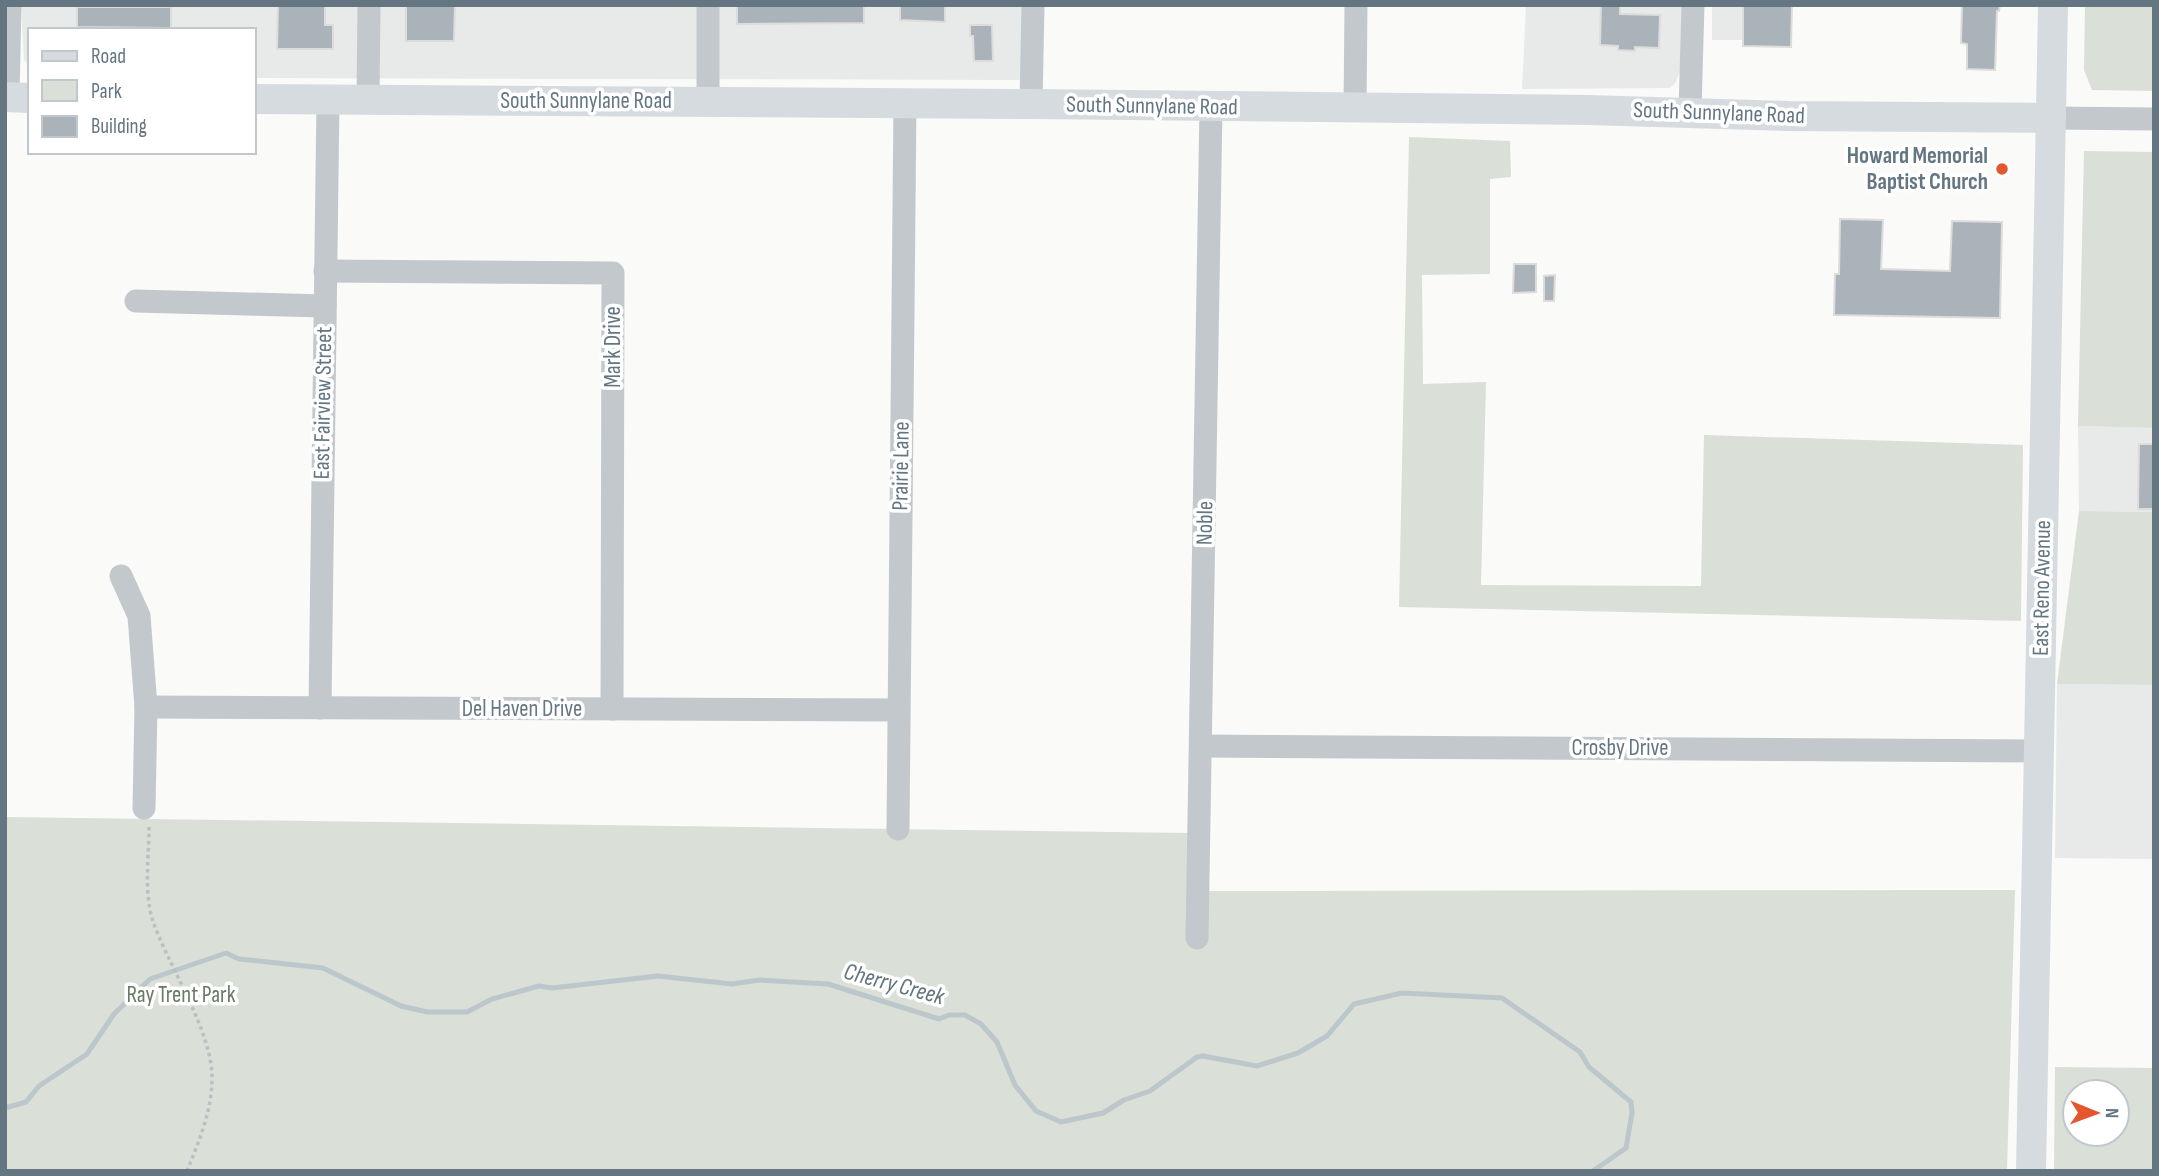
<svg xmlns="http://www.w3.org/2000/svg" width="2159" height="1176" font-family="'Sofia Sans Condensed',sans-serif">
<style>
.built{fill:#e8e9e9}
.green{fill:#dadfd7;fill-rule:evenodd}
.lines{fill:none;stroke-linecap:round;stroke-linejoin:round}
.stream{stroke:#bbc7cb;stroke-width:5}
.building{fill:#aab3b9;stroke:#dcdcda;stroke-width:2}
.path{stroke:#bbbfc2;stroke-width:3.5;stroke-dasharray:3.5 3.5;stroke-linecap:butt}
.minor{stroke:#c3c8cc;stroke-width:23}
.major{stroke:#d6dbdf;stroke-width:30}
.poi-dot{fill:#e4572e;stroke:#fff;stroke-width:2.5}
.labels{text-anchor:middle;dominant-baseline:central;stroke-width:7;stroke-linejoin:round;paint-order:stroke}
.street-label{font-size:23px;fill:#657683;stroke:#fff}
.poi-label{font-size:23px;font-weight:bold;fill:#657683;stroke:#fff;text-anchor:end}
.park-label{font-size:23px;fill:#687a64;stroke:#fff}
.water-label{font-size:24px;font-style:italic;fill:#60757c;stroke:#fff}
</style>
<rect width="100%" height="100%" fill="#fafaf8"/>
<g class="built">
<path d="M21,5h1002v75l-769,-2v-48h-224v37l-6,-7z"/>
<path d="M1526,5h156l-2,66 -4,11 -6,6 -148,1z"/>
<rect x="1712" y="5" width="31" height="35"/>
<path d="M2078,426l76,2v84l-75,-1z"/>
<path d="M2057,684l97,1v174l-99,-1z"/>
</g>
<g class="green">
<path d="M2085,5h69v86l-62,-1 -8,-20z"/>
<path d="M1409,137l101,4 1,36 -21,2v95l-68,1 1,109 63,-2 -5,203 220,1 3,-151 319,10 -2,176 -622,-14z"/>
<path d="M2084,151l70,1v276l-76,-2z"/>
<path d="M2079,511l75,1v173l-97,-1z"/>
<path d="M5,817l1184,16 2,58 824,-1 -8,281h-2002z"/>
<path d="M2055,1067l99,1v103h-100zM2075,1092h42v42h-42z"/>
</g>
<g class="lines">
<path class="stream" d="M5,1108l21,-6 13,-16 48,-32 27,-40 36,-35 76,-26 13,6 84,9 78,38 26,6h40l25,-13 47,-13 13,2 106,-12 74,8 27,-4 69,4 111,35 10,-4h16l16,9 16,18 18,43 21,26 25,11 42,-9 21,-13 26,-9 47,-34 6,-1 54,10 41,-13 29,-17 27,-32 48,-11 100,5 78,54 9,15 42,35 1,11 -6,35 -33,23"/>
</g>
<g class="building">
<path d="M278,5h47v20h8v24h-56z"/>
<path d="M406,5h49l-1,36h-48z"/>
<path d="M737,5h127v18l-127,1z"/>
<path d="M900,5h45v17l-45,-2z"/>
<path d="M1601,5h19v9l40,1 -1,33 -24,-1v4l-17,-1v-4l-18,-1z"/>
<path d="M1743,5h49l-1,42 -48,-1z"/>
<path d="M1962,5h38l-1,6h-2l-2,59 -28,-1v-25l-6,-1z"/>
<path d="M77,7h94v21l-94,-1z"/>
<path d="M970,25h22l1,36h-19l-1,-25h-3z"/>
<path d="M1840,219l43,1 -2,49 69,2 2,-50 50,1 -2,96 -166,-3 1,-41h4z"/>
<path d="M1514,264h22v28l-23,1z"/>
<path d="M1555,275l-1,26h-10v-25z"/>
<path d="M2139,444h15v65h-16z"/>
</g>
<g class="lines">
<path class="path" d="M149,827c0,29 -5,63 3,91 15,47 60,111 60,160 0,33 -13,63 -25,93"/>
<g class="minor">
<path d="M8,97l2,-92"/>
<path d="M368,99l1,-94"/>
<path d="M708,101v-96"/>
<path d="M1031,104l2,-99"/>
<path d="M1355,108l1,-103"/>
<path d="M1690,111l3,-106"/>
<path d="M2051,118l103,1"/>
<path d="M325,271l288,2 -1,436"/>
<path d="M136,301l189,5"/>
<path d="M121,576l18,40 7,91 -2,101"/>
<path d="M146,707l752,3"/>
<path d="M320,708l8,-609"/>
<path d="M1202,746l837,5"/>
<path d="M898,829l7,-727"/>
<path d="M1197,938l14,-831"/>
</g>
<g class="major">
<path d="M5,97l25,1"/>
<path d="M254,99l777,5 557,6 199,6 264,2"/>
<path d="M2031,1171l22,-1166"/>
</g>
</g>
<circle class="poi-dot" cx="2002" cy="169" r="7"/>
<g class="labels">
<g class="street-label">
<text x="586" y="101">South Sunnylane Road</text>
<text transform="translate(1152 106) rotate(1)">South Sunnylane Road</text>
<text transform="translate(1719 113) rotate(2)">South Sunnylane Road</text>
<text transform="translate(613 347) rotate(-90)">Mark Drive</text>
<text transform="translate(323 403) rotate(-89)">East Fairview Street</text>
<text transform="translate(901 466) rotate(-89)">Prairie Lane</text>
<text transform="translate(1205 523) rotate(-89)">Noble</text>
<text transform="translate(2042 588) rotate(-89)">East Reno Avenue</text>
<text x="522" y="709">Del Haven Drive</text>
<text x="1620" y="748">Crosby Drive</text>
</g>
<g class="poi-label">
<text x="1988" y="156">Howard Memorial<tspan x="1988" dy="26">Baptist Church</tspan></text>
</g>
<g class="park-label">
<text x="181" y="995">Ray Trent Park</text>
</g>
<g class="water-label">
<text transform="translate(894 984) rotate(15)">Cherry Creek</text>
</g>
</g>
<rect width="2159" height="1176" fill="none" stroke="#657683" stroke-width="14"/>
<rect x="28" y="28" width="228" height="126" fill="#ffffff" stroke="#c1c8cd" stroke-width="2"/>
<rect x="42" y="51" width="35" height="10" fill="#d6dbdf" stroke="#c1c8cd" stroke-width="2"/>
<text x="91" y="63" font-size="21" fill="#657683">Road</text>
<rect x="42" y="80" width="35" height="21" fill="#dadfd7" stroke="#c1c8cd" stroke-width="2"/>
<text x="91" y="98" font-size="21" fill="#657683">Park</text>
<rect x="42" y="116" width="35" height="21" fill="#aab3b9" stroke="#c1c8cd" stroke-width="2"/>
<text x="91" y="133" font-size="21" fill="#657683">Building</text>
<g transform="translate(2096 1113) rotate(91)"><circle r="33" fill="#ffffff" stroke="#c1c8cd" stroke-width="2"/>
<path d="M0-5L12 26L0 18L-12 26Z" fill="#e4572e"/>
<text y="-10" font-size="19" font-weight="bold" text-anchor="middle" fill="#657683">N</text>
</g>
</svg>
